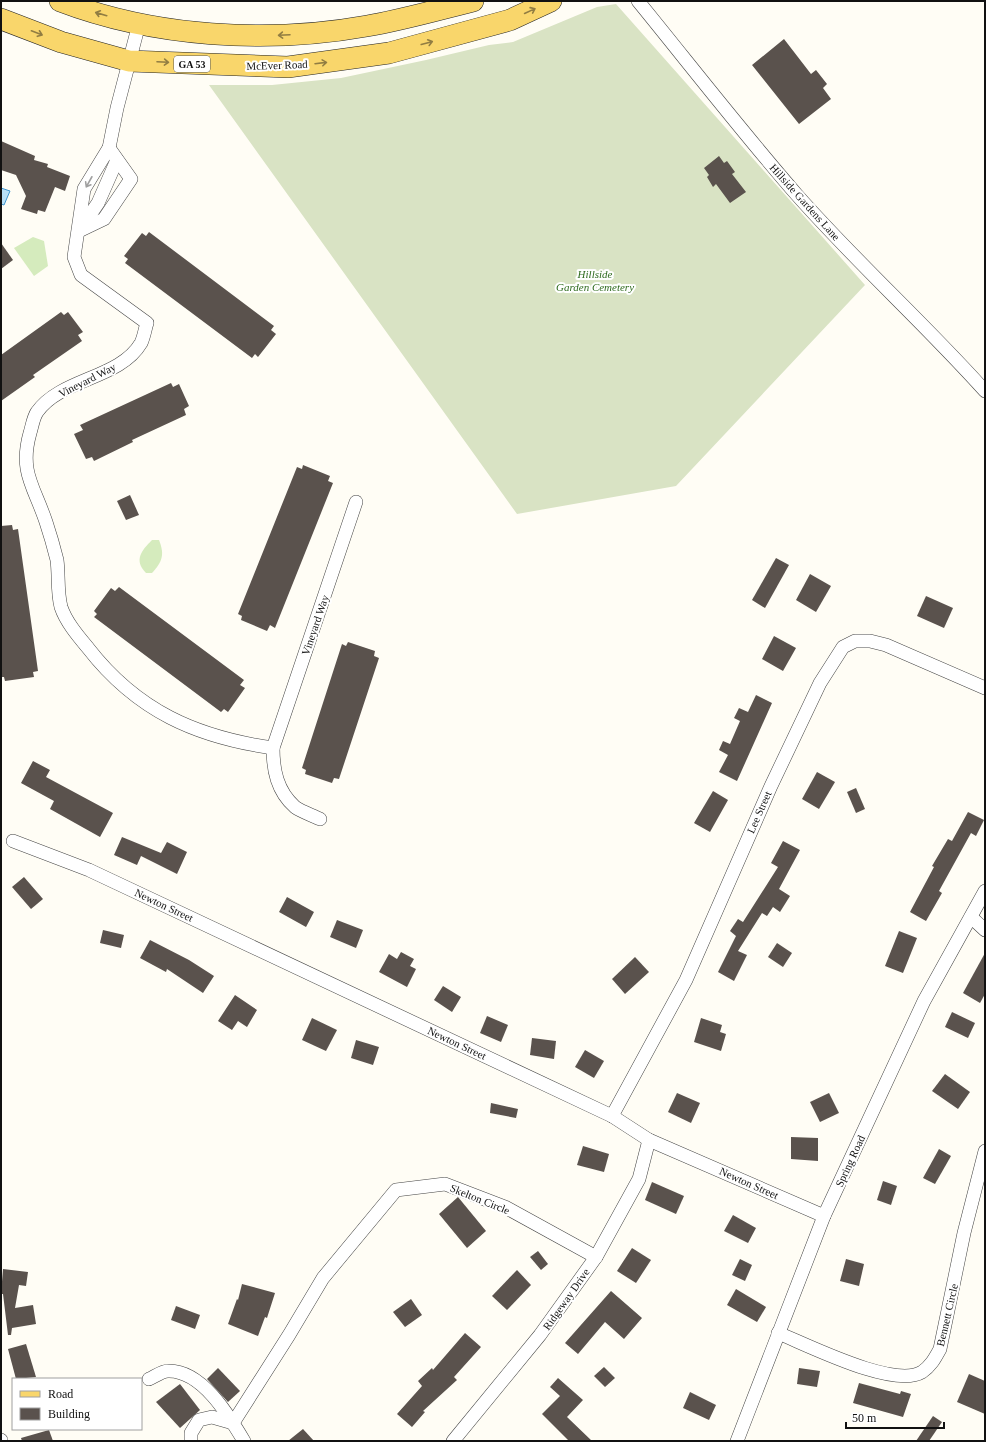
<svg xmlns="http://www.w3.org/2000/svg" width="986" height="1442" font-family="'Times New Roman',serif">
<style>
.green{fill:#d5ebbd}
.cemetery{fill:#d9e3c4}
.water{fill:#b9e0f7;stroke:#3f96cf}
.building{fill:#5a524d}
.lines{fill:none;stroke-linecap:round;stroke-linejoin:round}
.street-casing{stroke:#444;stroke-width:14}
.primary-casing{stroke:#222;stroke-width:22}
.street{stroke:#fff;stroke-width:13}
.primary{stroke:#f9d66b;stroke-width:21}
.oneway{stroke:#917d42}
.oneway2{stroke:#a0a0a0}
.labels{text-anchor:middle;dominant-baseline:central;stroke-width:4;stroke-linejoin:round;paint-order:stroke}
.shield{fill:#fff;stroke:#585858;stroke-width:1}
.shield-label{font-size:10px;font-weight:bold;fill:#111}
.street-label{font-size:11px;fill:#111;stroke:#fff}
.park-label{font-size:11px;font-style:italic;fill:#2f6b1f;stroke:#fff}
</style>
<rect width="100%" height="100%" fill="#fffdf5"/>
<g class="green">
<path d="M33,237l11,4 4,25 -14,10 -20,-28z"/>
<path d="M152,540h7c6,15 3,22 -7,33h-6c-13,-13 -4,-23 6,-33z"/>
</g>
<path class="cemetery" d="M616,4l249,281 -189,201 -159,28 -308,-429h63l69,-7 85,-18 63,-15 24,-3 84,-35z"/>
<path class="water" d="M1,188l9,3 -6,14 -3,-1z"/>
<g class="building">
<path d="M784,39l27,35 5,-4 11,14 -4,4 8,11 -32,25 -47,-59z"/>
<path d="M1,141l34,15 -1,4 14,4 -1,3 23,9 -5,15 -10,-4 -10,25 -7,-2 -1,4 -16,-5 5,-13 -10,-21 -15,-5z"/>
<path d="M719,156l5,7 3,-2 8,11 -3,2 14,18 -16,11 -14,-19 -3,3 -6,-10 2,-2 -5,-7z"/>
<path d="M149,232l125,94 -3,4 5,4 -18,23 -3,-3 -3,4 -127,-95 3,-4 -4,-3 18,-23 4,3z"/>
<path d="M1,243l12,17 -12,9z"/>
<path d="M61,312l3,3 4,-3 15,20 -5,3 4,6 -49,34 2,2 -34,24v-46z"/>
<path d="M171,383l2,4 6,-3 10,22 -5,3 2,6 -54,25 1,2 -39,19 -2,-4 -6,2 -12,-25 9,-4 -3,-5z"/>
<path d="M303,465l27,11 -2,5 5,2 -58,145 -5,-3 -3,6 -26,-11 1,-4 -4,-2 59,-147 5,2z"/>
<path d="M130,495l9,20 -13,5 -9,-19z"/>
<path d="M12,525l1,5 5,-1 20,142 -5,1 1,5 -29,4 -1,-4h-3v-151z"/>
<path d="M776,558l13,7 -24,43 -13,-8z"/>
<path d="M810,574l21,12 -15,26 -20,-12z"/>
<path d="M119,587l125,93 -4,5 5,3 -17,24 -4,-3 -3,3 -127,-95 3,-3 -3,-3 17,-23 4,3z"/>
<path d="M926,596l27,12 -9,20 -27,-12z"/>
<path d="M774,636l22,12 -13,23 -21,-12z"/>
<path d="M348,642l27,9 -1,5 5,2 -40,121 -5,-1 -2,5 -27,-9 1,-4 -4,-2 40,-124 4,2z"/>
<path d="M756,695l16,8 -35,78 -18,-9 9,-17 -9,-5 4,-9 7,3 10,-23 -6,-3 5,-10 9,4z"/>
<path d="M33,761l17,9 -4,7 67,36 -13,24 -50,-28 4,-8 -33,-18z"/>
<path d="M817,772l18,10 -16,27 -17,-10z"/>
<path d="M856,788l9,21 -9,4 -9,-21z"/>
<path d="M713,791l15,9 -18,32 -16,-9z"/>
<path d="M968,812l16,8 -8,16 -5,-3 -32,58 3,2 -16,28 -16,-9 24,-45 -2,-1 16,-27 4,2z"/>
<path d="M122,837l39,16 6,-11 20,10 -10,22 -36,-18 -4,9 -23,-10z"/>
<path d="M783,841l17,9 -21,39 11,7 -10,16 -7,-5 -6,9 -5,-3 -24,38 9,4 -13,26 -16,-9 18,-36 -6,-5 8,-12 5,3 35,-55 -7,-4z"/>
<path d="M24,877l19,22 -12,10 -19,-22z"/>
<path d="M287,897l27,15 -8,15 -27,-15z"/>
<path d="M337,920l26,10 -7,18 -26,-11z"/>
<path d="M103,930l21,5 -3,13 -21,-5z"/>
<path d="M899,931l18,7 -14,35 -18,-7z"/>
<path d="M150,940l39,20 25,16 -11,17 -36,-24 -1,3 -26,-14z"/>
<path d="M777,943l15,10 -9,14 -15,-10z"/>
<path d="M401,952l13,7 -4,7 6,3 -9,18 -28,-15 10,-18 8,5z"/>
<path d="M985,953v41l-5,9 -17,-10z"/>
<path d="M635,957l14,15 -24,22 -13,-15z"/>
<path d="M443,986l18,11 -9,15 -18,-12z"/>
<path d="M235,995l22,15 -10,17 -9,-6 -6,9 -14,-9z"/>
<path d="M952,1012l23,11 -7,15 -23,-11z"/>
<path d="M487,1016l21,9 -7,17 -21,-9z"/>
<path d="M312,1018l25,12 -11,21 -24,-11z"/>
<path d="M701,1018l21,7 -2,7 6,2 -5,17 -27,-9z"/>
<path d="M532,1038l24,3 -2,18 -24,-4z"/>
<path d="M356,1040l23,7 -6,18 -22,-7z"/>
<path d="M585,1050l19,11 -10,17 -19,-11z"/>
<path d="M945,1074l25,18 -12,17 -26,-18z"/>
<path d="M677,1093l23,10 -9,20 -23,-11z"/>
<path d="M829,1093l10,20 -19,9 -10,-20z"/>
<path d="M491,1103l27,6 -2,9 -26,-5z"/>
<path d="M791,1137l27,1v23l-27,-2z"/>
<path d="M583,1146l26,8 -5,18 -27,-7z"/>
<path d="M939,1149l12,7 -16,28 -12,-6z"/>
<path d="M883,1181l14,5 -6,19 -14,-5z"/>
<path d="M652,1182l32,14 -8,18 -31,-14z"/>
<path d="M458,1197l28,34 -19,17 -28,-34z"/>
<path d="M733,1215l23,13 -8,15 -24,-12z"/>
<path d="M632,1248l19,12 -15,23 -19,-12z"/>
<path d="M538,1251l10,13 -7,6 -11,-13z"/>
<path d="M740,1259l12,6 -7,16 -13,-6z"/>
<path d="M846,1259l18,5 -5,22 -19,-5z"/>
<path d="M3,1269l25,3 -2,14 -7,-1 -4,23 18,-3 3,19 -24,4 -1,7h-3l-5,-41h-2z"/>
<path d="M517,1270l14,15 -24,25 -15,-14z"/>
<path d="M242,1284l33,9 -8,25 -2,-1 -7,19 -30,-12 9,-25 1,1z"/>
<path d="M736,1289l30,18 -9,15 -30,-17z"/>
<path d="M611,1291l31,27 -18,21 -19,-17 -27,32 -13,-11z"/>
<path d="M411,1299l11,16 -17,12 -12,-15z"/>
<path d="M176,1306l24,9 -5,14 -24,-9z"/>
<path d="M465,1333l16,14 -27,30 3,3 -34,31 2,1 -13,15 -15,-13 25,-28 -4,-5 14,-13 1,2z"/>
<path d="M26,1344l10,33 -20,2 -8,-30z"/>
<path d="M604,1367l11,11 -10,9 -11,-11z"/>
<path d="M218,1368l22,23 -12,11 -21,-23z"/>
<path d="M799,1368l21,3 -3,16 -20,-3z"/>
<path d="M969,1374l16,7v33l-28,-12z"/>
<path d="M558,1378l25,22 -16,17 25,24h-23l-27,-27 18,-18 -10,-9z"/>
<path d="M859,1383l41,11 1,-3 10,3 -8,23 -50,-14z"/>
<path d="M180,1384l20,26 -20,18 -24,-26z"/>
<path d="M690,1392l26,13 -7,15 -26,-12z"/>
<path d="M933,1416l9,6 -13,19h-13z"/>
<path d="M303,1429l11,12h-26z"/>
<path d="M49,1430l4,11h-31l-1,-3z"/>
</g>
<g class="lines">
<defs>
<g id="street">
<path d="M638,1c53,65 104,131 159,194 60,68 128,129 188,196"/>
<path d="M139,24l-22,84 -8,40 -25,41 -10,68 7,18 66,48c-2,6 -3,14 -6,20 -21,36 -80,35 -104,69 -4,6 -5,15 -7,21 -11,39 4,53 16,89 4,12 8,26 11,38 2,15 0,32 4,47 5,15 17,29 27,41 49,63 108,89 185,100l83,-246"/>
<path d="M81,228l17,-25 19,-43"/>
<path d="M79,231l25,-12 27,-40 -22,-31"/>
<path d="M273,748c0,22 4,43 22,59 7,5 17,8 25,12"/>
<path d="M13,841l76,29 523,246 37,24 175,76"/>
<path d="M971,917l14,13"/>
<path d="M612,1116l74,-136 85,-194 49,-103 23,-36 12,-6h15l16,4 99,43"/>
<path d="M778,1333c30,12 116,56 144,39 9,-6 13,-14 18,-23l24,-116 21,-82"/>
<path d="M149,1379c5,-2 13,-8 19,-8 34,-1 61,45 76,70"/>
<path d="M233,1423l56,-88 34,-57 73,-88 49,-6 60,23 91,50"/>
<path d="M1,1440v1"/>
<path d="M191,1441v-8l8,-13 13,-3 21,6"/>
<path d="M453,1441l87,-106 56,-78 43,-78 10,-39"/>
<path d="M737,1441l87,-225 100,-215 61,-110"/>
</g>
<g id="primary">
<path d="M60,1c94,36 207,43 307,25 35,-6 70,-16 106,-25"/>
<path d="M1,19l60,23 68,19 159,6 101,-14 121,-33 41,-19"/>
</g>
</defs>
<use href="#street" class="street-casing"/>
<use href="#primary" class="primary-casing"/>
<use href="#street" class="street"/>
<use href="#primary" class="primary"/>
</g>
<defs><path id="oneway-shaft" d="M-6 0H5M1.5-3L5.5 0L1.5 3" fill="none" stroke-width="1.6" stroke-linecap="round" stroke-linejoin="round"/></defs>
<g class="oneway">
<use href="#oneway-shaft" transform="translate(530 11) rotate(-25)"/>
<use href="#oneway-shaft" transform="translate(101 14) rotate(-164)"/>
<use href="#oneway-shaft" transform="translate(37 33) rotate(21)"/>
<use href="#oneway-shaft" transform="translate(284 35) rotate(177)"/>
<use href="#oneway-shaft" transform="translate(427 43) rotate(-15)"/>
<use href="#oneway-shaft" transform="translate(163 62) rotate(3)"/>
<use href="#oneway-shaft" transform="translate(321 63) rotate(-7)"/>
</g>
<use class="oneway2" href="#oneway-shaft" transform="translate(89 182) rotate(119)"/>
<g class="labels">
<rect class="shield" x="174" y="56" width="36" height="16" rx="3"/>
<g class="shield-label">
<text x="192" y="64">GA 53</text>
</g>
<g class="street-label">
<text transform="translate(277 65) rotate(-2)">McEver Road</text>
<text transform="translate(805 202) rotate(48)">Hillside Gardens Lane</text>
<text transform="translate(87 380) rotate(-27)">Vineyard Way</text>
<text transform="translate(315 625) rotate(-71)">Vineyard Way</text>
<text transform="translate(759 812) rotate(-66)">Lee Street</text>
<text transform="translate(164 905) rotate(25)">Newton Street</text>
<text transform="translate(457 1043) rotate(25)">Newton Street</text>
<text transform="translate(850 1161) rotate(-65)">Spring Road</text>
<text transform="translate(749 1183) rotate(24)">Newton Street</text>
<text transform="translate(480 1199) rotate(22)">Skelton Circle</text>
<text transform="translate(566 1299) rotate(-55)">Ridgeway Drive</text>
<text transform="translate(947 1315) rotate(-77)">Bennett Circle</text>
</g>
<g class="park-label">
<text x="595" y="274">Hillside<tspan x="595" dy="13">Garden Cemetery</tspan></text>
</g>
</g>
<rect width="986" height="1442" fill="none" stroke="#111111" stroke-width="4"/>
<rect x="12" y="1378" width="130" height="52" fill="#ffffff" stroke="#a0a0a0"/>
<rect x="20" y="1391" width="20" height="6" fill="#f9d66b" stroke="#a0a0a0"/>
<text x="48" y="1398" font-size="12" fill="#111111">Road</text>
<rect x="20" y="1408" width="20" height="12" fill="#5a524d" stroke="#a0a0a0"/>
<text x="48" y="1418" font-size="12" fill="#111111">Building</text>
<path d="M846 1422v6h98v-6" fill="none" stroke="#111111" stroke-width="2"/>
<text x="852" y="1422" font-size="12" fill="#111111" stroke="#ffffff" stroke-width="3" paint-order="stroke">50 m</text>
</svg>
